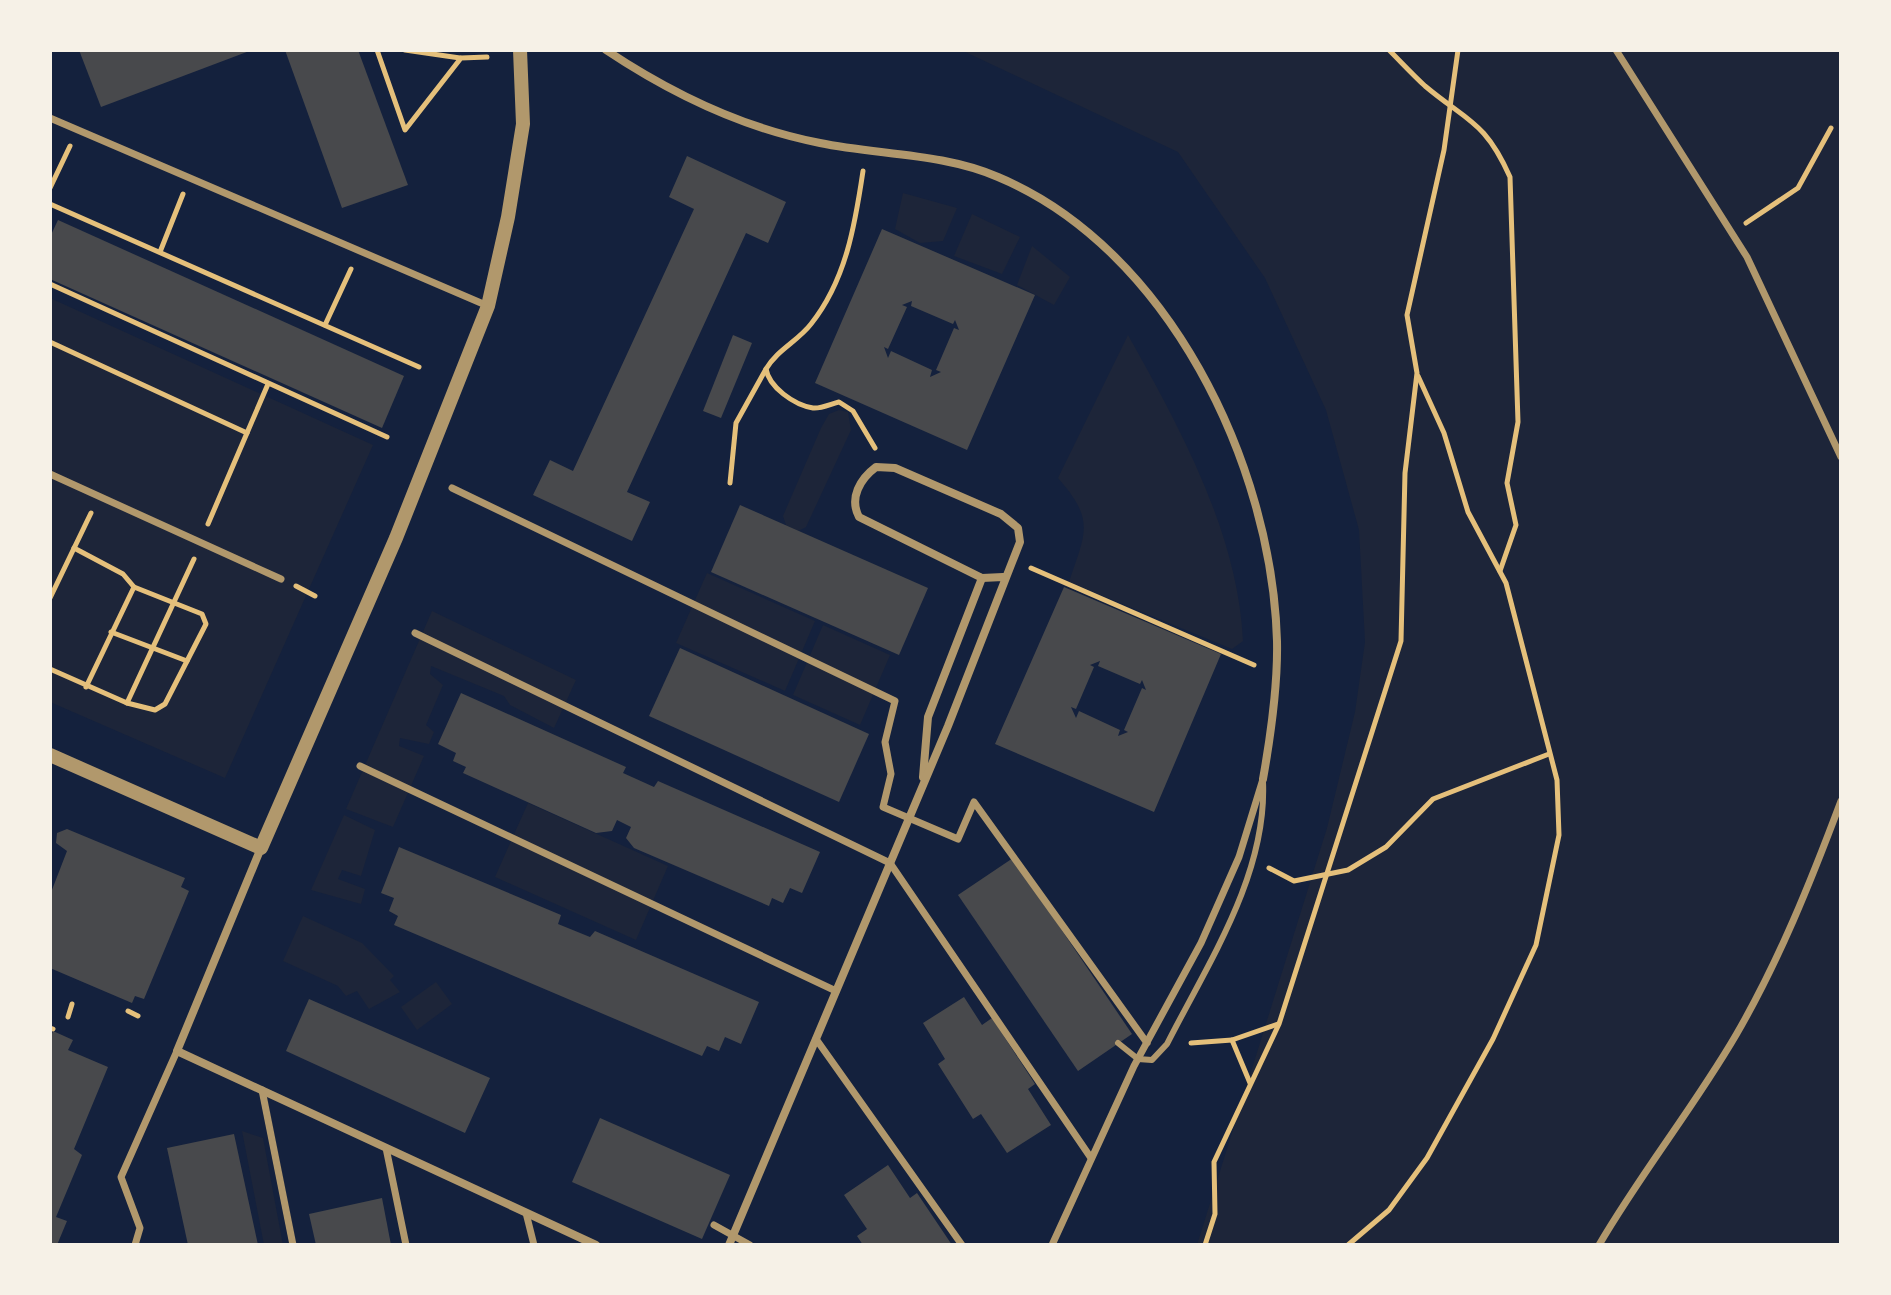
<svg xmlns="http://www.w3.org/2000/svg" width="1891" height="1295" font-family="'Exo 2',sans-serif">
<style>
.green{fill:#1d2539}
.building{fill:#48494c;fill-rule:evenodd}
.lines{fill:none;stroke-linecap:round;stroke-linejoin:round}
.path{stroke:#e5c07b;stroke-width:5}
.service{stroke:#b1986c;stroke-width:6}
.pedestrian{stroke:#b1986c;stroke-width:7}
.minor{stroke:#b1986c;stroke-width:8}
.tertiary{stroke:#b1986c;stroke-width:14}
</style>
<rect width="100%" height="100%" fill="#14213d"/>
<g class="green">
<path d="M961,50h880v1195h-644l130,-417 28,-116 10,-70 -6,-112 -33,-120 -61,-132 -87,-126z"/>
<path d="M903,193l54,15 -14,33 -23,2 -25,-14z"/>
<path d="M972,214l48,23 -18,37 -48,-18z"/>
<path d="M1032,246l38,31 -16,28 -37,-20z"/>
<path d="M50,298l323,147 -148,333 -175,-76z"/>
<path d="M1128,335c52,93 110,198 115,306l-11,8 -163,-67c16,-49 27,-61 -11,-104z"/>
<path d="M839,410l9,2 3,18 -45,97 -8,4 -12,-6 -3,-9 38,-88 8,-14z"/>
<path d="M707,573l108,48 -30,70 -109,-48z"/>
<path d="M432,611l144,69 -22,48 -44,-23 -6,-9 -73,-30 -1,8 13,11 -17,40 8,7 -5,12 -29,-6 -1,8 25,10 -31,71 -47,-18z"/>
<path d="M823,625l67,30 -30,70 -67,-30z"/>
<path d="M528,803l140,63 -32,74 -141,-63z"/>
<path d="M344,815l31,15 -14,46 -19,-6 -4,9 27,10 -4,15 -50,-14z"/>
<path d="M303,916l59,27 32,33 -4,4 10,12 -31,17 -12,-18 -11,5 -8,-10 -55,-25z"/>
<path d="M436,982l16,22 -35,26 -16,-23z"/>
<path d="M242,1131l21,7 20,107h-19z"/>
</g>
<g class="building">
<path d="M79,50h173l-151,57z"/>
<path d="M285,50h73l50,135 -66,23z"/>
<path d="M687,156l99,46 -18,41 -22,-10 -119,259 23,10 -18,39 -99,-46 17,-35 23,11 121,-262 -25,-12z"/>
<path d="M58,220l346,156 -22,52 -332,-149v-42z"/>
<path d="M882,229l153,66 -68,155 -152,-67zM912,301l-1,5 42,18 2,-4 4,10 -5,-2 -18,42 5,2 -11,5 2,-7 -41,-19 -3,7 -4,-11 4,2 19,-42 -5,-2z"/>
<path d="M733,335l19,8 -31,75 -18,-7z"/>
<path d="M740,505l188,83 -29,67 -188,-83z"/>
<path d="M1064,587l157,67 -67,158 -159,-68zM1100,661l-2,5 42,18 2,-4 4,10 -4,-2 -18,42 4,2 -10,4 2,-6 -41,-19 -3,7 -5,-11 5,2 18,-42 -4,-2z"/>
<path d="M680,648l189,86 -30,68 -190,-86z"/>
<path d="M461,693l165,74 -3,6 31,14 4,-6 162,71 -18,41 -12,-5 -7,15 -11,-5 -3,8 -135,-58 -8,-10 5,-11 -14,-7 -5,11 -16,2 -133,-60 3,-6 -13,-6 3,-8 -18,-9z"/>
<path d="M67,829l118,49 -4,9 8,4 -45,108 -9,-3 -3,7 -82,-35v-73l17,-44 -11,-8 1,-10z"/>
<path d="M399,847l162,68 -3,9 32,13 5,-6 164,71 -18,42 -16,-7 -6,14 -12,-5 -5,10 -308,-131 4,-9 -9,-5 5,-13 -13,-5z"/>
<path d="M1013,858l119,176 -54,37 -120,-176z"/>
<path d="M964,997l18,28 10,-7 43,66 -7,5 23,36 -44,28 -26,-39 -8,5 -35,-55 7,-5 -22,-36z"/>
<path d="M309,999l181,79 -25,55 -179,-82z"/>
<path d="M53,1031l20,9 -5,10 40,17 -34,82 8,6 -26,62 11,4 -10,24h-7v-206z"/>
<path d="M600,1118l130,57 -28,64 -130,-57z"/>
<path d="M234,1134l24,111h-70l-21,-97z"/>
<path d="M888,1165l22,33 7,-5 35,52h-89l-6,-9 10,-7 -23,-34z"/>
<path d="M382,1198l9,47h-75l-7,-31z"/>
</g>
<g class="lines">
<g class="path">
<path d="M377,50l28,80 56,-72 26,-1"/>
<path d="M405,50l55,8"/>
<path d="M1389,50c12,12 24,25 36,36 43,36 60,35 85,91l8,245 -11,61 9,42 -16,46"/>
<path d="M863,171c-8,54 -17,109 -52,153 -13,17 -34,26 -45,45 3,18 28,36 47,39 7,1 18,-4 26,-6l14,9 22,37"/>
<path d="M50,188l20,-42"/>
<path d="M50,204l369,163"/>
<path d="M1746,223l52,-35 33,-60"/>
<path d="M160,252l23,-58"/>
<path d="M50,284l337,153"/>
<path d="M325,325l26,-56"/>
<path d="M50,342l197,91 -39,91"/>
<path d="M247,433l21,-49"/>
<path d="M730,483l6,-60 30,-54"/>
<path d="M74,548l49,26 11,13"/>
<path d="M1031,568l223,97"/>
<path d="M296,586l19,10"/>
<path d="M50,598l41,-85"/>
<path d="M111,632l76,29"/>
<path d="M50,669l77,34 67,-144"/>
<path d="M86,687l48,-100 68,27 4,10 -41,80 -10,6 -28,-7"/>
<path d="M1269,868l25,13 54,-11 38,-23 47,-48 116,-45"/>
<path d="M128,1011l10,5"/>
<path d="M68,1017l4,-13"/>
<path d="M50,1028l3,1"/>
<path d="M1232,1040l18,43"/>
<path d="M1191,1043l41,-3 46,-16"/>
<path d="M1205,1245l10,-31 -1,-52 65,-138 122,-383 4,-168 12,-100 -10,-58 37,-165 14,-100"/>
<path d="M1348,1245l41,-35 38,-52 66,-119 43,-94 23,-110 -2,-55 -51,-197 -38,-71 -24,-79 -26,-57"/>
</g>
<path class="service" d="M1118,1043l20,16 14,1 15,-16c41,-81 100,-169 96,-262"/>
<g class="pedestrian">
<path d="M1616,50l131,207 94,200"/>
<path d="M50,118l438,188"/>
<path d="M50,474l231,105"/>
<path d="M452,488l443,213 -10,41 6,32 -8,33 75,32 16,-37 173,241"/>
<path d="M415,633l475,230 201,295"/>
<path d="M360,766l476,225"/>
<path d="M816,1039l146,206"/>
<path d="M262,1090l31,155"/>
<path d="M386,1148l20,97"/>
<path d="M526,1213l8,32"/>
<path d="M714,1225l36,20"/>
<path d="M135,1245l5,-17 -19,-51 56,-126"/>
<path d="M1052,1245l82,-179 67,-123 38,-86 24,-78"/>
<path d="M1599,1245c42,-72 95,-138 137,-210 43,-74 75,-154 105,-234"/>
</g>
<g class="minor">
<path d="M606,50c66,44 136,78 214,93 58,12 123,10 178,34 170,71 274,287 279,464 1,46 -6,93 -14,138"/>
<path d="M923,777l5,-60 54,-139"/>
<path d="M261,848l-84,203 419,194"/>
<path d="M729,1245l219,-519 72,-184 -2,-14 -17,-14 -106,-46 -19,-1c-16,12 -27,31 -17,50l123,61 21,-1"/>
</g>
<path class="tertiary" d="M50,755l211,93 135,-310 92,-232 20,-89 15,-93 -3,-74"/>
</g>
<rect width="1891" height="1295" fill="none" stroke="#f6f1e7" stroke-width="104"/>
</svg>
